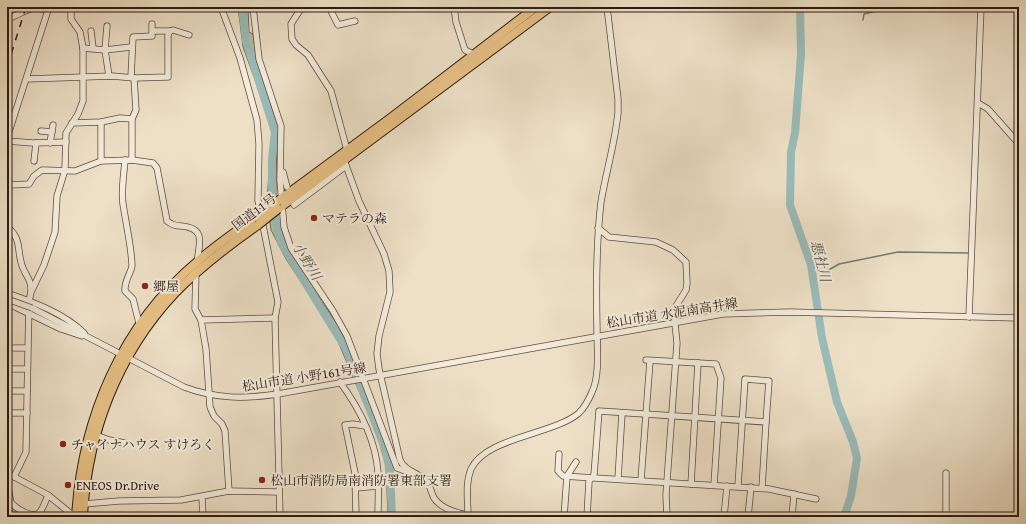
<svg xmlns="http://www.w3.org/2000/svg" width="1026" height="524" font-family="'Gentium Book Plus','Noto Serif JP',serif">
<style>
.green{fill:#b3c399;stroke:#706e54}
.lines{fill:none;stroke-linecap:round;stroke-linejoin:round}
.stream{stroke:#6e7b76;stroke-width:1.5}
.river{stroke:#9abcba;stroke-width:8}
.minor-casing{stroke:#5d4c3e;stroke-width:7}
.highway-casing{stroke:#2d1a10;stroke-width:10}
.minor{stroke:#f3ebdb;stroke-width:5.5}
.highway{stroke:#e6c084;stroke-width:8}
.rail{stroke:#2d1a10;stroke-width:1.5;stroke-dasharray:7 7;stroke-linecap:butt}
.minor-bridge-casing{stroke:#5d4c3e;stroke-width:7;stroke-linecap:butt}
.highway-bridge-casing{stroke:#2d1a10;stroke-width:10;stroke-linecap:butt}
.minor-bridge{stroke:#f3ebdb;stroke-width:5.5}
.highway-bridge{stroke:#e6c084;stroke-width:8}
.poi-dot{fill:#8f2418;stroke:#f3ebdb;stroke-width:1.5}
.labels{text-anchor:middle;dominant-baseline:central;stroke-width:4;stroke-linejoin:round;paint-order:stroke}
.street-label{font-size:13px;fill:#2d1a10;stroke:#f3ebdb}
.poi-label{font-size:13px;fill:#2d1a10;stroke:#f3ebdb;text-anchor:start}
.water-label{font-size:14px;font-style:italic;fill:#53534c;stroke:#f3ebdb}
</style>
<rect width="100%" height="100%" fill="#ede0c7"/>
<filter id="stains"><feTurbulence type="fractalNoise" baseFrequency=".005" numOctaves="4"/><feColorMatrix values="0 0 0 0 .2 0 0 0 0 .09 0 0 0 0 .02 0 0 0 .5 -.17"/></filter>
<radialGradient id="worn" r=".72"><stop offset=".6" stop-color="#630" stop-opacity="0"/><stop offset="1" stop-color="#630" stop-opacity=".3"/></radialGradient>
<path class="green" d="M238,7h10l1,25 4,2 4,29 20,60 -1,70 2,26 3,10 10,27 48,71 16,35 37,95 2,60h-6l-2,-51 -9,-32 -43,-102 -48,-73 -15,-29 -4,-29 5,-74 -29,-80z"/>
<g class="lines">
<g class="stream">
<path d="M863,20l1,-6 29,-7"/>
<path d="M820,275l19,-11 59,-12 71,1"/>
</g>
<g class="river">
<path d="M242,7l4,34 29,91 -3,27v45l9,39 65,106 39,99 5,23 2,46"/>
<path d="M800,7l1,47 -6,79 -4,19 -1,53 21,60 11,73 15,64 16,40 4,16 -6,38 -7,21"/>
<path d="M7,504l9,9 9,4"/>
</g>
<defs>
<g id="minor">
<path d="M221,7l19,51 17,62 2,24 -1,56 20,102 -3,16 5,199"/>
<path d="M253,7l6,52 22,67 -1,54 4,47 7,21 42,63 14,25 50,132 13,5"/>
<path d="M302,7l-11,17 1,15 4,6 12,10 23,36 16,59 -3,10 15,41 25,53 5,17 1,21 -11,44 -2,18 2,15 21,91c5,11 16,12 24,19 7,5 6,12 10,19 9,13 28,16 42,19"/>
<path d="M329,7l9,18 17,-4"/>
<path d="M454,7l2,15 9,28 12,6"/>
<path d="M7,19c17,-5 21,-15 41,-9"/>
<path d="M107,26l-2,24 4,26"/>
<path d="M91,31l2,17"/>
<path d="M153,31h17"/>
<path d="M83,48l22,2 26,-3"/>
<path d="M7,51l1,-5"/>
<path d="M131,77l2,-40 19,-1v-12"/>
<path d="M27,79l85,-3 22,2 34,-1v-42l2,-4 3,-1 16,5"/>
<path d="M978,103l10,6 31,35"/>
<path d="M72,123l29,-1 19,-4 12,1"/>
<path d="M41,131l11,1"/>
<path d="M7,138l42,-131"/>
<path d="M7,141l26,2 33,-1"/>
<path d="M50,143l3,-18"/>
<path d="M125,160c-1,14 -4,30 -2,44 3,20 8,40 9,61 0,7 -8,15 -7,26l8,8 7,28"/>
<path d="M132,160v-41l4,-9 -2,-32"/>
<path d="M34,161l2,-18"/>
<path d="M101,161v-39"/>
<path d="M283,172l4,15"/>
<path d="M7,181l3,4 19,-1 5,-8 8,-6 33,1 26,-10 31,-1 21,3 4,5 10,53c5,4 8,5 14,5 26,2 18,18 16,37"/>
<path d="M294,205l52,-39"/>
<path d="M7,227c16,12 9,25 16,41 4,10 8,11 8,23"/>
<path d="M598,228l11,9 47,5 17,8 13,12 1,21 -1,7 -10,16 -2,8 3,29 -11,152 1,22"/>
<path d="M196,272l-1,37 6,11 5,29 4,58 4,9 8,8 3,7 4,60"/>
<path d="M7,293c26,9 57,20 77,40"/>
<path d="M7,303l54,26 21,7"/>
<path d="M32,308l152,79c32,12 60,12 94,7l445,-80 67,-2 229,6"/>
<path d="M969,317l12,-310"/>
<path d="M201,320l74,-2"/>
<path d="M14,348h13"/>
<path d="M646,360l70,4 5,14 -7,107"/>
<path d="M13,369h13"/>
<path d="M340,382c19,26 36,59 38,91 1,15 0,30 0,44"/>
<path d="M11,391h16"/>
<path d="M11,413h16"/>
<path d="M93,434l16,6 16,3"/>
<path d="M559,454l-1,17 5,5 206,13 47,10"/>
<path d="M7,473l41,22 27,22"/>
<path d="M14,477l12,-25 3,-151 2,-9 13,-27 11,-33 2,-36 8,-26 1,-37 12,-19 5,-13v-53l-3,-16 -9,-13v-12"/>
<path d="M618,479l4,-66"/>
<path d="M641,480l9,-119"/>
<path d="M7,482l4,21c5,5 22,17 29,9 3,-4 6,-12 8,-17"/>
<path d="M691,484l7,-121"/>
<path d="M738,486l7,-107 24,2 -3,41"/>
<path d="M356,488l22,-2"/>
<path d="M202,497l1,20"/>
<path d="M84,504l35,-3 62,-1 48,-9 50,1"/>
<path d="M356,517l-1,-44 -10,-48 8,-1 12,2"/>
<path d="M468,517c0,-16 -3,-33 3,-48 15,-32 82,-34 108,-56 5,-5 10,-14 13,-21 8,-16 5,-45 5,-63 -1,-42 -1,-85 4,-127 5,-30 14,-59 17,-89v-14l-11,-92"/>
<path d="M564,517l3,-41 9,-14"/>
<path d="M587,517l2,-36 5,-6 5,-64 167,11 -4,66"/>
<path d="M724,517l3,-31"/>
<path d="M748,517l3,-30"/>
<path d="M792,517l2,-23"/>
<path d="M946,517v-44"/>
</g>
<g id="highway">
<path d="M278,201l114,-84 144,-110"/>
<path d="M278,209l272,-202"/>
<path d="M76,517c6,-98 45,-192 122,-256 18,-16 39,-30 58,-44"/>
<path d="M83,517c4,-82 34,-162 91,-223 25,-26 54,-48 84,-69"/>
</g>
</defs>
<use href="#minor" class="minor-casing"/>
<use href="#highway" class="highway-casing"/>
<use href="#minor" class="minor"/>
<use href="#highway" class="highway"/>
<path class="rail" d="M7,67l19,-60"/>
<defs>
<path id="minor-bridge" d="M7,299l25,9"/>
<g id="highway-bridge">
<path d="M256,217l22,-16"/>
<path d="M258,225l20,-16"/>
</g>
</defs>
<use href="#minor-bridge" class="minor-bridge-casing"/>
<use href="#highway-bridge" class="highway-bridge-casing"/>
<use href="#minor-bridge" class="minor-bridge"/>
<use href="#highway-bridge" class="highway-bridge"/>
</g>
<g class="poi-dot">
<circle cx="314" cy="218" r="4"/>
<circle cx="145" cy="286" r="4"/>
<circle cx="63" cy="444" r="4"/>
<circle cx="262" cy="480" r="4"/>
<circle cx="68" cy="485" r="4"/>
</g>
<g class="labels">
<g class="street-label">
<text transform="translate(254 212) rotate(-37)">国道11号</text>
<text transform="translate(672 313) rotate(-9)">松山市道 水泥南高井線</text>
<text transform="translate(304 377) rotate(-9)">松山市道 小野161号線</text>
</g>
<g class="poi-label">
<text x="322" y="218">マテラの森</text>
<text x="153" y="286">郷屋</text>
<text x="71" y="444">チャイナハウス すけろく</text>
<text x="270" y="480">松山市消防局南消防署東部支署</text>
<text x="76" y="485">ENEOS Dr.Drive</text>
</g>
<g class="water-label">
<text transform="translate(307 261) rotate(58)">小野川</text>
<text transform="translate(821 261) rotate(76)">悪社川</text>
</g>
</g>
<rect width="1026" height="524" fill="none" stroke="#ede0c7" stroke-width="24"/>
<rect x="8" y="8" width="1010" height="508" fill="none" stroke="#2d1a10" stroke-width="2"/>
<rect x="12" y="12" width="1002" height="500" fill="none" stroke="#2d1a10"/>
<rect width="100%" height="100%" filter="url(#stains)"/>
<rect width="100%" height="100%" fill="url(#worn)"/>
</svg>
